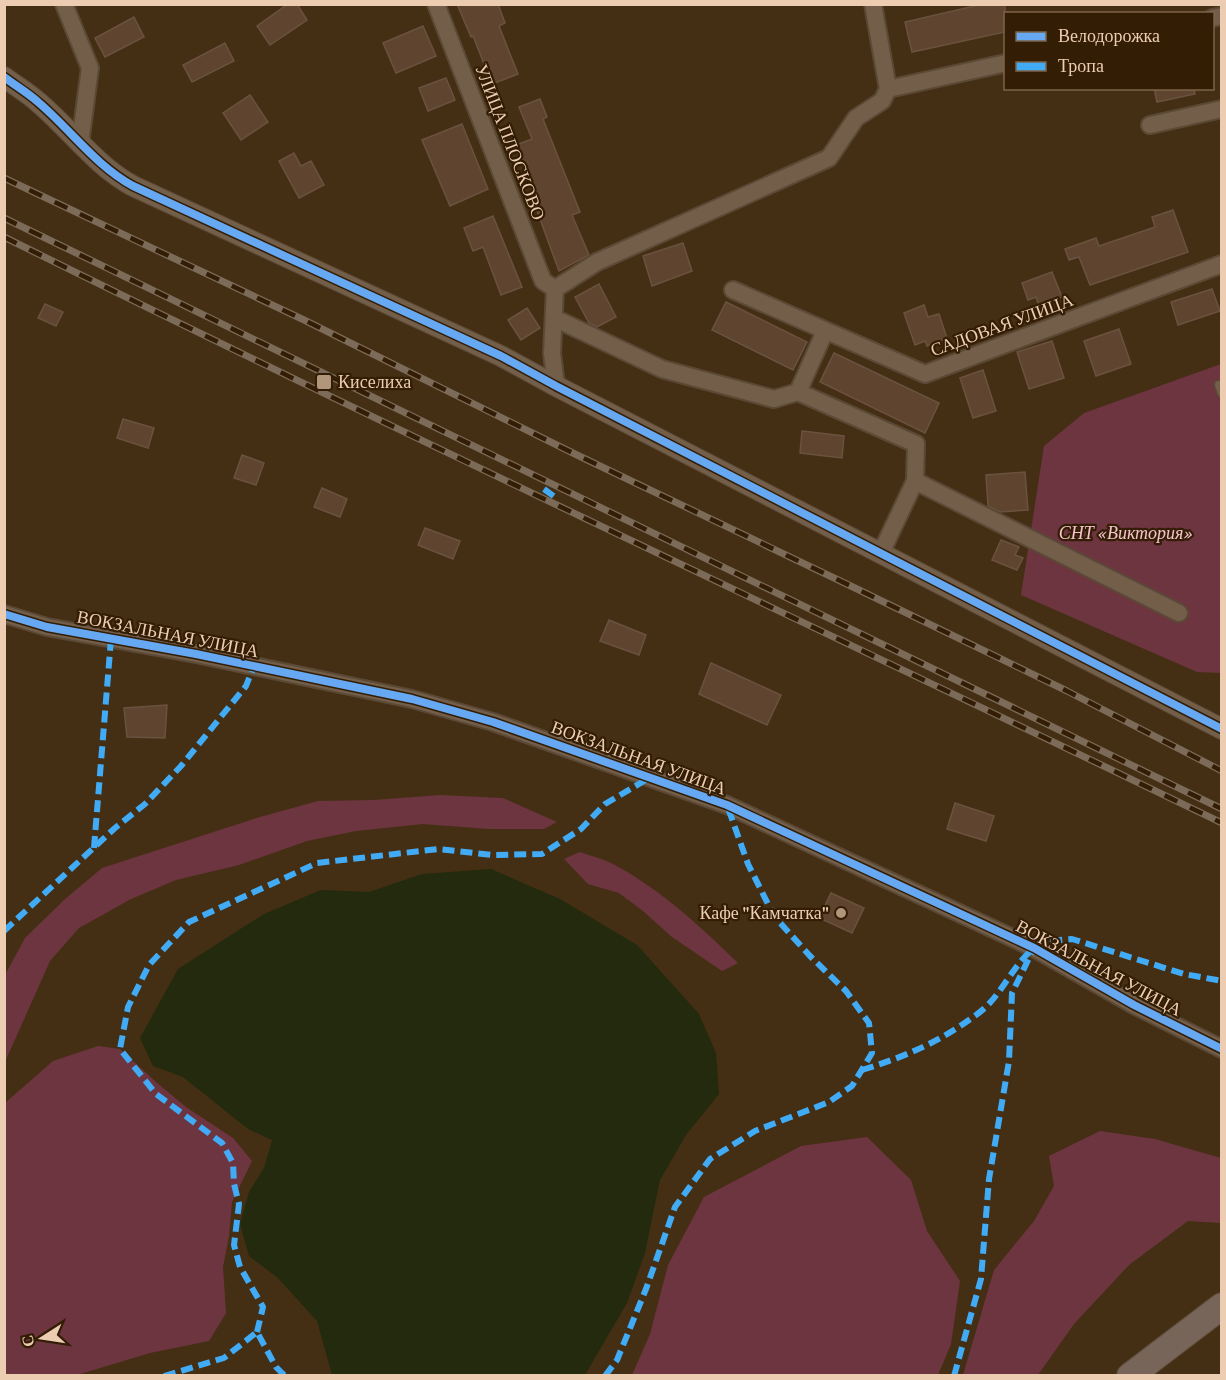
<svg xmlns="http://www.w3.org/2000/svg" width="1226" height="1380" font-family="'Crimson Pro',serif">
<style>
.green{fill:#6d3540}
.water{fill:#232a0d}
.building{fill:#5f4530;stroke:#6a5240;stroke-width:1.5}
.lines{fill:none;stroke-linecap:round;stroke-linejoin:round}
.service-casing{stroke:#5b4936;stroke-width:11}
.minor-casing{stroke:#5b4936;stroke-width:20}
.tertiary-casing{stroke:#5b4936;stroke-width:22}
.primary-casing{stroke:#5b4936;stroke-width:28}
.service{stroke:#725e49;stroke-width:8}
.minor{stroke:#725e49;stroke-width:16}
.tertiary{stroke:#725e49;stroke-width:20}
.primary{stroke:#786559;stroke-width:26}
.rail-casing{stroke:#7c6b59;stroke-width:7}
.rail{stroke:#331d05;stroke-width:4.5;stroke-dasharray:14;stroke-linecap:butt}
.quiet{stroke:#42abf6;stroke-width:6;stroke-dasharray:12 6;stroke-linecap:butt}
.cycleway-casing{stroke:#331d05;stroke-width:11}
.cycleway{stroke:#66a8f1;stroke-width:8}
.poi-dot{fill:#b1967b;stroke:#331d05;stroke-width:2}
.labels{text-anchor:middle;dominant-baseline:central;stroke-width:4.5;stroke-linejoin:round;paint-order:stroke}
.street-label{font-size:18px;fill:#eccdb2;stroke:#331d05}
.poi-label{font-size:18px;fill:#eccdb2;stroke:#331d05;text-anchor:start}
.park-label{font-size:18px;font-style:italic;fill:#f5c2cd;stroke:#331d05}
</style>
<rect width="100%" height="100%" fill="#442f14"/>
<g class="green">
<path d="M1221,364v309l-24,-1 -176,-77 23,-149 40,-33z"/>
<path d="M440,795l63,3 54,24 -13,7h-55l-66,-5 -67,7 -49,10 -68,24 -63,15 -45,19 -52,29 -29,33 -45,101v-87l20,-37 39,-38 38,-32 158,-51 58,-16 56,-1z"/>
<path d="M580,852c11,4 24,7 35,13 46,25 85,61 123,98l-16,8 -50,-34 -29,-26 -24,-18 -31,-9 -24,-25z"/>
<path d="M98,1046l22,3 36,33 30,25 47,31 19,23 -20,41 -3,34 -6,31 3,46 -17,28 -59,12 -73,22h-72v-272l48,-42z"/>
<path d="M1100,1131l55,8 66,19v65l-33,-2 -59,44 -55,59 -36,51h-75l31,-105 40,-49 20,-35 -5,-30z"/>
<path d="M867,1137l44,43 16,51 33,50 -9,63 -13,31h-306l18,-41 18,-69 36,-68 97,-51z"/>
</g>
<path class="water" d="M491,869l69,30 77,46 62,69 17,39 3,41 -33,41 -26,45 -15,73 -18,50 -42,72h-253l-15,-54 -39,-43 -29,-22 -9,-32 9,-32 15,-24 8,-28 -24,-11 -65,-52 -30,-11 -13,-28 38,-69 86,-55 57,-24 48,2 53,-18z"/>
<g class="building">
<path d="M288,4h9l10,16 -37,25 -13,-19z"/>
<path d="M457,4h41l7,19 -6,3 19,48 -26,10 -19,-48 -2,1z"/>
<path d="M983,4h22v28l-93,20 -7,-30z"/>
<path d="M134,17l10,20 -39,20 -10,-19z"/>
<path d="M423,26l13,30 -40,17 -13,-30z"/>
<path d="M225,43l9,18 -42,21 -9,-17z"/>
<path d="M446,78l9,22 -27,11 -9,-23z"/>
<path d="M1154,88h40l1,6 -38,8z"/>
<path d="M250,95l18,27 -27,18 -18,-27z"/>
<path d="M540,99l7,18 -4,2 37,93 -8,3 17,40 -30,16 -27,-74 4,-2 -20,-50 16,-6 -13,-32z"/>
<path d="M462,124l26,65 -38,17 -28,-66z"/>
<path d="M294,153l7,13 10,-5 13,24 -25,13 -20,-37z"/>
<path d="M1173,210l15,42 -98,33 -11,-28 -10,3 -4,-11 31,-11 3,8 56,-19 -3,-10z"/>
<path d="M493,216l29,71 -21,8 -18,-48 -10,4 -9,-23z"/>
<path d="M683,243l9,28 -40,15 -9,-30z"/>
<path d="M1052,272l10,25 -23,9 -3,-9 -8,3 -6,-17z"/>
<path d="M599,284l17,33 -19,10 -8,-4 -14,-26z"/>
<path d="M1212,289l8,22 -42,14 -7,-23z"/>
<path d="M726,302l81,40 -14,28 -81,-40z"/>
<path d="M45,304l18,8 -7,14 -18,-8z"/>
<path d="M924,305l4,12 11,-3 8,24 -20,8 -2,-5 -10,4 -11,-32z"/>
<path d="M527,308l13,20 -19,12 -13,-20z"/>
<path d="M1119,329l12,35 -35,12 -12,-35z"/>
<path d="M1052,341l12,37 -35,11 -12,-37z"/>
<path d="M834,353l105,50 -14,30 -105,-51z"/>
<path d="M983,370l13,41 -23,7 -13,-40z"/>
<path d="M123,419l31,9 -6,20 -31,-10z"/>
<path d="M802,431l42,5 -2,22 -42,-5z"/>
<path d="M242,455l22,8 -8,22 -22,-7z"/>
<path d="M1025,472l3,38 -28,2 -12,-6 -2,-31z"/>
<path d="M322,488l25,11 -7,18 -26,-10z"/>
<path d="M425,528l35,13 -7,18 -35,-14z"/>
<path d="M1001,540l18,7 -4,8 8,3 -6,12 -25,-10z"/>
<path d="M609,620l37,15 -7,20 -39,-14z"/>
<path d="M711,663l70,32 -14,30 -68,-31z"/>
<path d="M167,705l-2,33 -38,-1 -3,-29z"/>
<path d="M955,803l39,13 -8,25 -39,-12z"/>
<path d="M831,893l33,15 -12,25 -33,-15z"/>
</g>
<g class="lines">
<defs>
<path id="service" d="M1222,385h-3l3,8"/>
<g id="minor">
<path d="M64,4l26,64 -10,76"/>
<path d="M436,4l107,277 12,8"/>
<path d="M1212,18l10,-2"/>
<path d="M888,89l118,-26"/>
<path d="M1150,125l72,-16"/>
<path d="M733,290l192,84 297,-110"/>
<path d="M554,318l108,51 112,30 24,-7 27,-61"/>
<path d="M556,386l-4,-33 3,-64 42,-27 232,-104 27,-40 26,-17 6,-12 -15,-85"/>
<path d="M798,392l118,52 -1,37 -34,72"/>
<path d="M915,481l264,132"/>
<path d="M4,614l43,13 149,27 216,45 81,23 234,83 307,143 100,57 88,44"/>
</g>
<path id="tertiary" d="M4,77c12,9 24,16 34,25 33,28 57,63 95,84l368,170 55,30 666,343"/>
<path id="primary" d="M1130,1376l92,-70"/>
</defs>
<use href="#service" class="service-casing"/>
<use href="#minor" class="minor-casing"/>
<use href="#tertiary" class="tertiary-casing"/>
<use href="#primary" class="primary-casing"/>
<use href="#service" class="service"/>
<use href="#minor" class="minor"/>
<use href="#tertiary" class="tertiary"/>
<use href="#primary" class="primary"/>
<defs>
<g id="rail">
<path d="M4,178l298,141 275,136 278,133 212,103 155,80"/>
<path d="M4,218l1218,591"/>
<path d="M4,237c404,200 812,390 1218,586"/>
</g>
</defs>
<use href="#rail" class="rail-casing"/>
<use href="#rail" class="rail"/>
<g class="quiet">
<path d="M544,489l12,9"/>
<path d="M94,848l17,-209"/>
<path d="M4,931l111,-103 30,-24 36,-38 65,-80 8,-20"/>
<path d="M862,1070c45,-14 80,-29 118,-58 21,-16 33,-47 53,-63 10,-9 27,-9 39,-10l112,35 38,7"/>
<path d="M257,1332l6,-25 -23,-40 -6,-22 5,-41 -5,-20 -1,-21 -11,-20 -66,-49 -36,-45 8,-42 21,-42 40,-43 128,-59 121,-14 55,6 49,-1 39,-25 24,-25 44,-26"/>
<path d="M164,1376l60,-18 33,-26 19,35 9,9"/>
<path d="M605,1376l12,-16 29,-71 29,-82 35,-48 45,-28 74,-29 23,-16 20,-33 -3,-30 -23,-32 -36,-35 -36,-40 -26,-52 -21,-59"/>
<path d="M954,1376l27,-97 8,-100 20,-118 3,-68 22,-45"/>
</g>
<defs>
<g id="cycleway">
<path d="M4,77c12,9 24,16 34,25 33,28 57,63 95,84l368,170 55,30 666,343"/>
<path d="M4,614l43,13 149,27 216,45 81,23 234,83 307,143 100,57 88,44"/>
</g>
</defs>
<use href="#cycleway" class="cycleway-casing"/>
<use href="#cycleway" class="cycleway"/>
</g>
<g class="poi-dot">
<rect x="316" y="374" width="16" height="16" rx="3"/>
<circle cx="841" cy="913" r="6"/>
</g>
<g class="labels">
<g class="street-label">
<text transform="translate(510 142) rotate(69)">УЛИЦА ПЛОСКОВО</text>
<text transform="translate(1002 325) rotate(-20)">САДОВАЯ УЛИЦА</text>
<text transform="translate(168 634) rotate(11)">ВОКЗАЛЬНАЯ УЛИЦА</text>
<text transform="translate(639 758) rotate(20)">ВОКЗАЛЬНАЯ УЛИЦА</text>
<text transform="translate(1099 968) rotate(28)">ВОКЗАЛЬНАЯ УЛИЦА</text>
</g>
<g class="poi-label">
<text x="338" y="382">Киселиха</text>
<text x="829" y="913" text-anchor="end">Кафе "Камчатка"</text>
</g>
<g class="park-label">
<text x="1126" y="533">СНТ «Виктория»</text>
</g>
</g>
<rect width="1226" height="1380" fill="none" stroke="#eccdb2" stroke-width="12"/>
<rect x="1004" y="12" width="210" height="78" fill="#331d05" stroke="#7d634a" stroke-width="1.5"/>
<rect x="1016" y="32" width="30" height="9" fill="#66a8f1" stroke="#7d634a" stroke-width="1.5"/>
<text x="1058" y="42" font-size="18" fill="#eccdb2">Велодорожка</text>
<rect x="1016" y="62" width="30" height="9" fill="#42abf6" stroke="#7d634a" stroke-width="1.5"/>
<text x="1058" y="72" font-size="18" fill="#eccdb2">Тропа</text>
<g transform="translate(42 1338) rotate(258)" stroke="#331d05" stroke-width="4.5" paint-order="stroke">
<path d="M0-4.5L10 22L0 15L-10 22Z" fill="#eccdb2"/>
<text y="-9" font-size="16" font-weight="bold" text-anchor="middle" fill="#eccdb2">С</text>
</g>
</svg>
